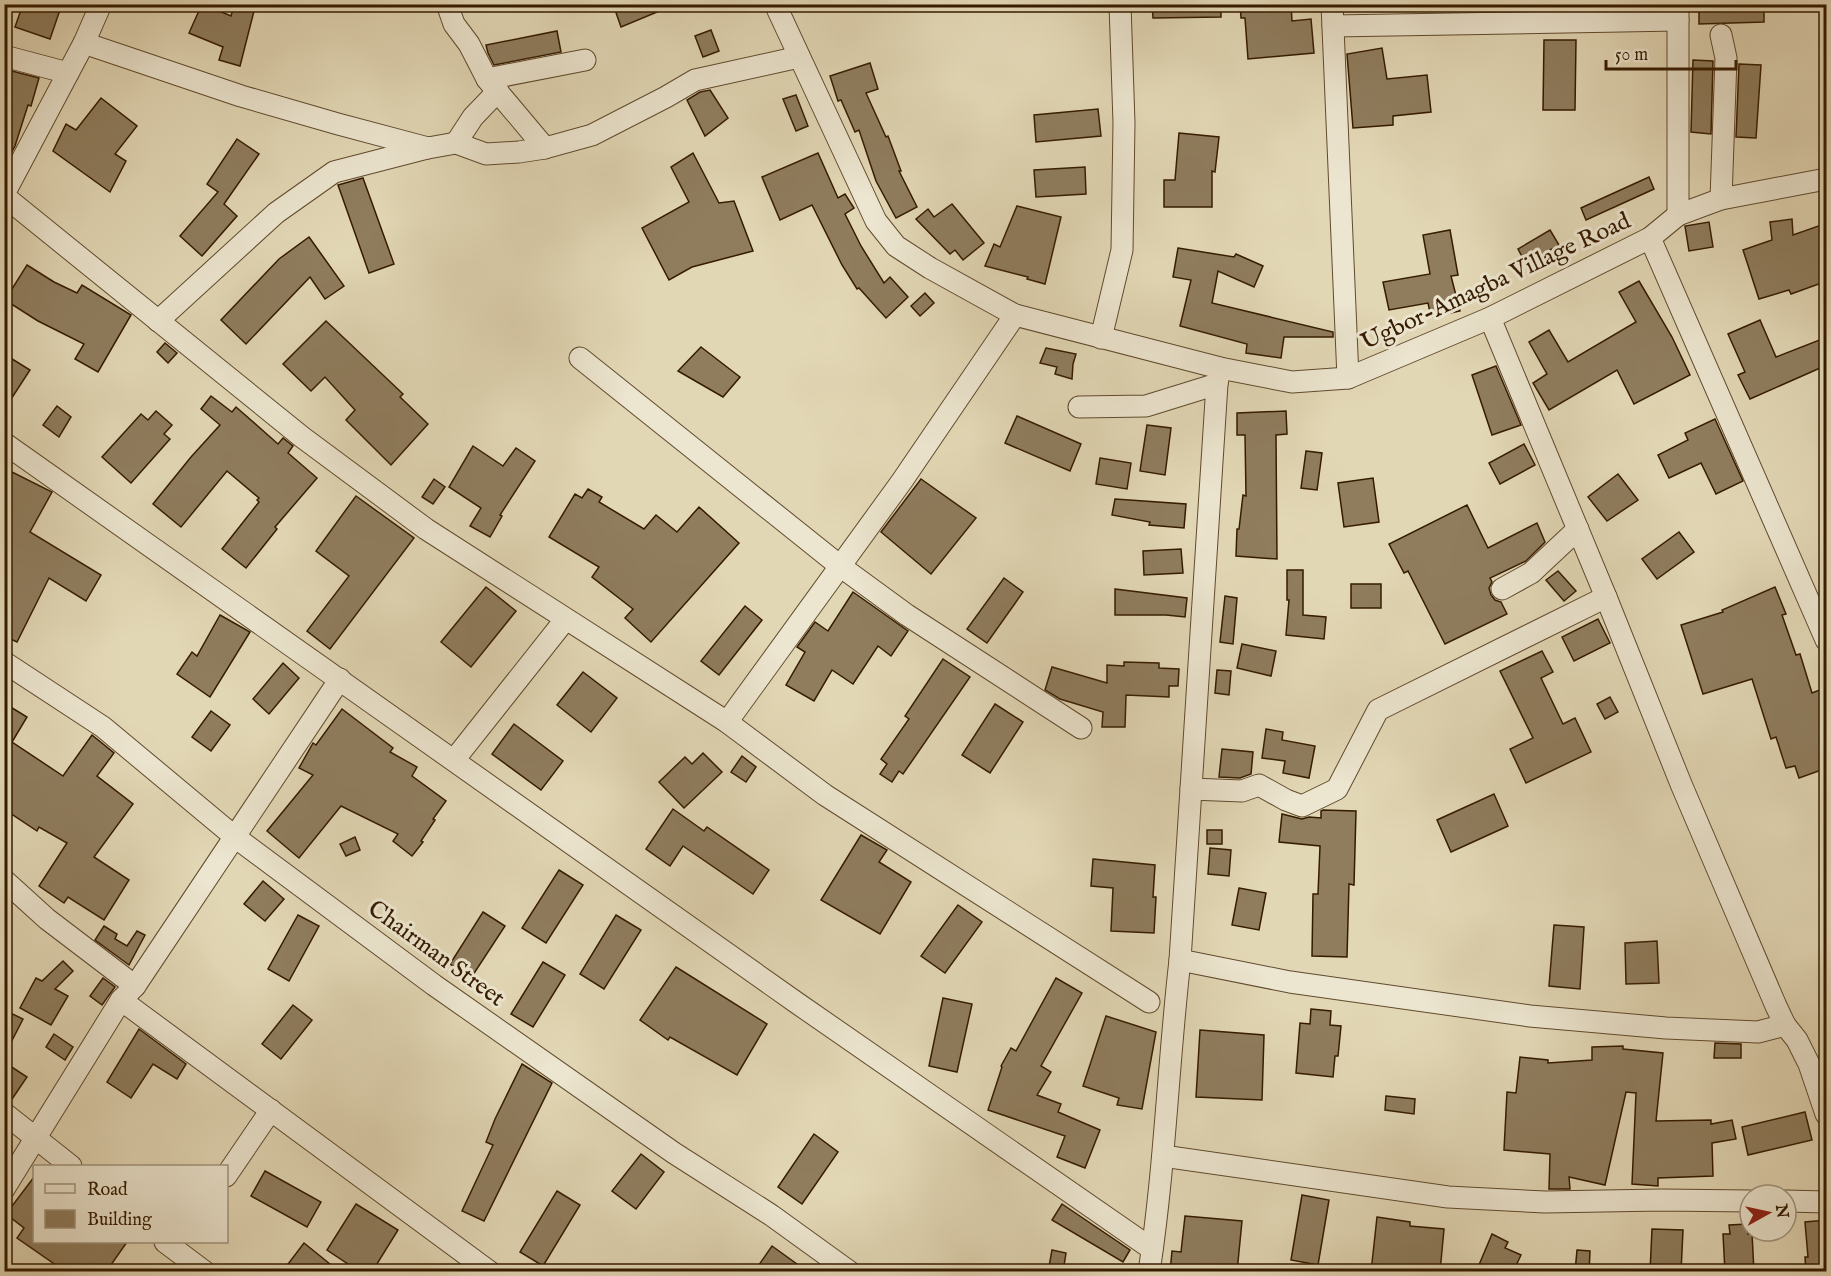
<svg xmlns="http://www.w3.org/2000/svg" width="1831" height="1276" font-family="'IM FELL English',serif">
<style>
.building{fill:#8f7d5e;stroke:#351b00;stroke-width:1.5}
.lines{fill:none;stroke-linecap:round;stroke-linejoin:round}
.minor-casing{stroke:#604a2d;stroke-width:23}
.minor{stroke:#ece5cf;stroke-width:21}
.labels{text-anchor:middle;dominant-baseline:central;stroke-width:6;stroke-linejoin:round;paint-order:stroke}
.street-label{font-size:24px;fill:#351b00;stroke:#ece5cf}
</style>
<rect width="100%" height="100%" fill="#e2d7b5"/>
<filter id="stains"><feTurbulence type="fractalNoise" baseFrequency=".00333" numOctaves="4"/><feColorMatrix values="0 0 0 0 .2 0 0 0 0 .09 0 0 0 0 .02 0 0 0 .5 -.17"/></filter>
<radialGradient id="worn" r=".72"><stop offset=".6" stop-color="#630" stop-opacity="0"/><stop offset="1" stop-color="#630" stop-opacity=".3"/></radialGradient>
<g class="building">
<path d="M23,4h39l-12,35 -35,-12z"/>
<path d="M202,4l29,12 3,-11 20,6 -14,55 -21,-6 4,-13 -34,-14z"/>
<path d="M613,4h61v1l-53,22z"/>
<path d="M1152,4h69v13l-68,1z"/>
<path d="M1240,4h51l1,17 19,-2 3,34 -66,6 -3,-41h-4z"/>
<path d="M1699,4h65v18l-65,2z"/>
<path d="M711,30l8,21 -16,6 -8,-21z"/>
<path d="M557,31l4,21 -67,13 -6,-12 -2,-8z"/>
<path d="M1544,40h32l-1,70h-32z"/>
<path d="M1382,48l5,31 40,-4 4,37 -38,4v9l-40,3 -6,-74z"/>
<path d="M1693,60l20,1 -2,73 -20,-2z"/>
<path d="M870,63l8,26 -12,4 20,44 2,-1 13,35h-2l18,36 -21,11 -20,-37 -17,-51 -4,2 -14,-32 -3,1 -8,-25z"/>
<path d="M1739,64l22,1 -5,73 -20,-1z"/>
<path d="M4,69l35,9 -8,28 -3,-1 -13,41 -11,20z"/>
<path d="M710,90l18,28 -23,18 -18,-36 13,-8z"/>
<path d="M796,95l12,31 -12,5 -13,-32z"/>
<path d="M101,98l36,28 -22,28 11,7 -16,31 -57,-41 13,-27 10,6z"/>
<path d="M1098,109l3,27 -65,6 -2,-27z"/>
<path d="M1179,133l40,4 -4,35 -3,-1v36h-48v-27h11z"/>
<path d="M237,139l22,15 -35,50 13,12 -35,40 -22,-20 38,-44 -11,-8z"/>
<path d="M693,153l26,50 15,-2 19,50 -61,16 -23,13 -27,-52 47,-26 -18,-35z"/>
<path d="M818,153l20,45 7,-4 9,14 -9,6 16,32 23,37 6,-6 18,20 -22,21 -27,-30 -2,1 -15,-24 -30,-60 -32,15 -18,-43z"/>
<path d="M1085,167l1,27 -50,3 -2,-27z"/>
<path d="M1649,177l5,12 -68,31 -5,-12z"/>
<path d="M363,178l31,86 -25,9 -31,-88z"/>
<path d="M952,204l32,39 -21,17 -8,-10 -5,4 -34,-35 12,-10 6,8z"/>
<path d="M1017,206l44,11 -16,67 -18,-5 1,-2 -43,-11 9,-22 6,3z"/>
<path d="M1792,219l1,16 34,-12v58l-36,13 -2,-4 -30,9 -16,-49 29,-10 -2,-18z"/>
<path d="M1709,222l4,25 -24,4 -4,-25z"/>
<path d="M1450,230l8,45 -7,1 9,35 -29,6 -3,-14 -39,7 -6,-28 47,-8 -7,-39z"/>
<path d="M1550,230l9,15 -33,19 -8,-15z"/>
<path d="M309,237l35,49 -19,13 -15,-22 -64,67 -25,-24 58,-61z"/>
<path d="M1178,248l56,9 2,-3 27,12 -9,21 -36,-16 -6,32 121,29v5h-49l-3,21 -35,-5 1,-9 -67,-18 11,-46 -18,-3z"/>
<path d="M27,265l27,17 23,11 5,-8 49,30 -33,57 -23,-13 9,-15 -46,-23 -33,-21z"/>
<path d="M1639,281l33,56 18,38 -56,29 -17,-34 -68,40 -16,-27 14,-9 -18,-32 20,-12 19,32 68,-40 -17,-30z"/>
<path d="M925,293l9,10 -14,13 -9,-10z"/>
<path d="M1760,320l16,37 51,-20v28l-77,34 -12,-24 7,-3 -17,-38z"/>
<path d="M326,321l77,73 -3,3 28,27 -37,41 -45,-45 9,-10 -30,-33 -14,14 -28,-27z"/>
<path d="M165,343l12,10 -9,10 -11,-11z"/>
<path d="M701,347l39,30 -17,20 -45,-26z"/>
<path d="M1046,348l30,6 -3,10 -1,15 -17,-5 2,-7 -17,-4z"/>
<path d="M4,354l26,16 -26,40z"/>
<path d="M1496,366l25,59 -29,10 -20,-60z"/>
<path d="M211,396l21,16 4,-5 42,37 5,-6 10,8 -5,7 29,25 -42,49 2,2 -31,39 -24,-19 37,-47 -2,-2 2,-2 -32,-27 -46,56 -28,-23 38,-47 29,-32 -19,-16z"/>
<path d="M57,406l14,11 -12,20 -16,-12z"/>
<path d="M156,411l16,14 -8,9 6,5 -39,44 -29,-26 39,-43 7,6z"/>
<path d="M1286,411l1,23 -11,1 1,124 -41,-3 1,-27h2l4,-34 3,1 -1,-61h-8v-22z"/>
<path d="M1017,416l64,28 -11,27 -65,-28z"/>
<path d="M1715,419l28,62 -27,13 -15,-31 -32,15 -11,-23 30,-15 -3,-7z"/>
<path d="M1147,425l24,3 -6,47 -25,-4z"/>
<path d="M1524,444l11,21 -35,19 -11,-21z"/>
<path d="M473,446l30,20 13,-18 19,13 -35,54 2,1 -12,21 -20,-11 11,-18 -32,-21z"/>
<path d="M1306,451l16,2 -5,37 -16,-2z"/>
<path d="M1100,458l31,5 -4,26 -31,-5z"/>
<path d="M4,468l48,24 -22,40 71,43 -15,26 -37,-23 -32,64 -13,-6z"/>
<path d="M1618,474l20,26 -31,21 -19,-24z"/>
<path d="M1373,478l6,44 -35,5 -6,-44z"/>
<path d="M434,479l11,8 -12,17 -11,-7z"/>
<path d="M921,479l55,39 -45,56 -50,-42z"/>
<path d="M588,489l14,8 -3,5 45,27 12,-14 21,17 22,-25 40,36 -88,99 -26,-24 8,-9 -41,-32 7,-10 -50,-30 26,-43 7,4z"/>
<path d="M356,496l58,42 -84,111 -23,-18 42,-55 -33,-25z"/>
<path d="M1115,499l71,5 -2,24 -35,-3 1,-3 -38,-7z"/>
<path d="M1467,505l21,43 49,-25 8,19 -19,19 -36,17 2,4 -3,6 2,7 4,5 6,2 6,12 -62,30 -37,-73 -4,2 -15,-29z"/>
<path d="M1679,532l15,20 -37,27 -15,-20z"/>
<path d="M1181,549l2,24 -39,2 -1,-24z"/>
<path d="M1287,570h16v45l23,2 -2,22 -38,-4 3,-35h-2z"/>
<path d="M1558,571l18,20 -12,10 -18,-21z"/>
<path d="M1004,578l19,14 -36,51 -20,-14z"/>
<rect x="1351" y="584" width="30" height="24"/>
<path d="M486,587l30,24 -45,56 -30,-25z"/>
<path d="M1775,587l11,27 -4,1 14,40 4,-1 12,39 15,-6v81l-28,10 -4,-12 -9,2 -10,-31 -5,2 -19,-60 -49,15 -22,-69 42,-13 -1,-2z"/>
<path d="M1115,589l72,9 -2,19 -19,-2h-51z"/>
<path d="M853,592l55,39 -17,25 -13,-10 -25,38 -21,-14 -18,31 -28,-16 19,-33 -8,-5 18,-25 13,9z"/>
<path d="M1225,596l12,2 -4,46 -13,-2z"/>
<path d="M745,606l17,14 -43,55 -18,-14z"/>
<path d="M220,615l30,17 -40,65 -33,-23 15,-22 5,4z"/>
<path d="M1598,619l12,24 -36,18 -12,-24z"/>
<path d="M1242,644l34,7 -5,25 -34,-8z"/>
<path d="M1542,651l11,21 -12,6 22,46 12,-6 16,34 -65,31 -16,-34 23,-11 -33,-67z"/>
<path d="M943,659l27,18 -67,97 -4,-3 -7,11 -12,-8 7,-10 -6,-5 28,-40 -4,-3z"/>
<path d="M1124,662l35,1v5l20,1 -1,17h-9v11l-43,-2 -1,32h-23l1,-15 -43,-13 -15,-9 7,-23 55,16v-18l17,1z"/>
<path d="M283,663l16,15 -30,36 -16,-15z"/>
<path d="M1217,670l14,1 -2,24 -14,-2z"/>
<path d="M583,672l34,26 -26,34 -34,-27z"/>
<path d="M1610,697l8,15 -13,7 -8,-15z"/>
<path d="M4,703l23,14 -15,25 51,34 29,-41 22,18 -17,23 36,28 -39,53 35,23 -25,40 -36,-23 -4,6 -25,-17 28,-43 -28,-16 -2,4 -33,-22z"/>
<path d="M995,704l28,18 -33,51 -28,-18z"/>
<path d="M342,709l51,39 -3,4 27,15 -5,9 34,25 -13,18 2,1 -14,21 2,1 -11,14 -19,-15 5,-7 -57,-28 -42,52 -32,-27 46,-56 -14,-7 14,-25 3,2z"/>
<path d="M211,711l19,14 -19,26 -19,-14z"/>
<path d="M514,724l49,37 -22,29 -49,-36z"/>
<path d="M1266,729l17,3 -1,8 33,6 -6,32 -26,-5 2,-12 -23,-3z"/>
<path d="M1222,749l31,3 -2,22 -11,4 -21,-1z"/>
<path d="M703,753l19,19 -38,36 -25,-26 26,-25 7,7z"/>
<path d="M742,756l14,11 -10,15 -15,-10z"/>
<path d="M1494,794l14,32 -57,26 -14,-32z"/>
<path d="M673,809l31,22 3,-4 62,43 -16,24 -70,-48 -13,20 -24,-17z"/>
<path d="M1323,810l33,1 -2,74 -5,-1 -2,73 -35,-1 1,-62h5l2,-48 -41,-4 3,-28 20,5 7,-2 12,1v-7z"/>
<rect x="1207" y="830" width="15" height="14"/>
<path d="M861,835l26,15 -8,12 32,20 -31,52 -59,-34z"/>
<path d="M355,837l5,13 -14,6 -6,-12z"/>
<path d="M1210,848l21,2 -2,26 -21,-2z"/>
<path d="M1093,859l62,6 -2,32h3l-2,36 -43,-2 2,-43 -22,-2z"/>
<path d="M559,870l24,15 -37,58 -24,-15z"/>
<path d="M263,881l21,18 -19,22 -21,-17z"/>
<path d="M1239,888l27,5 -7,37 -27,-5z"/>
<path d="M958,905l24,17 -37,51 -24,-17z"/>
<path d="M483,912l22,14 -34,52 -21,-14z"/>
<path d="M298,915l21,11 -30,55 -21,-12z"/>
<path d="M616,915l25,15 -37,59 -24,-15z"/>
<path d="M1554,925l30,2 -4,62 -31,-3z"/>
<path d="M104,926l13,8 -2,5 12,7 10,-15 8,4 -16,30 -34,-25z"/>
<path d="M1657,941l2,42 -33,1 -1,-41z"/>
<path d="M63,961l10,10 -18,18 13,7 -17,29 -31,-17 16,-30 6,3z"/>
<path d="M543,962l22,13 -32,52 -22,-13z"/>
<path d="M676,967l91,57 -30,51 -67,-38 -2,3 -28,-20z"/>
<path d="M103,978l12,9 -13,18 -12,-9z"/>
<path d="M1056,978l26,15 -41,73 10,6 -14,23 24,9 -3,8 42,18 -15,38 -28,-11 8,-21 -77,-26 14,-43 -1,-1 10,-18 5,3z"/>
<path d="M943,998l29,6 -15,68 -28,-6z"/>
<path d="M293,1005l19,15 -31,39 -19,-15z"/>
<path d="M1311,1009l20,2 -1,14 11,1 -3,30h-3l-2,21 -37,-4 4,-50 10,1z"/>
<path d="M4,1010l19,9 -19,37z"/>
<path d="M1106,1016l50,16 -14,77 -25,-4 2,-7 -36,-12z"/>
<path d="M139,1029l47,35 -9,15 -24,-15 -22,34 -24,-16z"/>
<path d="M1200,1030l64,5 -2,65 -66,-3z"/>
<path d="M54,1034l19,13 -8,13 -19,-13z"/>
<path d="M1715,1043l26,1v14h-27z"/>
<path d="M1623,1046v3l40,4 -7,68 55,-1v4l21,-4 4,19 -24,4 1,33 -55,2v8l-26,-2 4,-91 -10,-1 -21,93 -36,-8 1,12h-21l1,-35 -46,-4 3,-58 9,1 4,-36 28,3v3l44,-3v-13z"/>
<path d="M4,1062l23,15 -17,25 -6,-2z"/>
<path d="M522,1064l30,19 -68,138 -22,-10 31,-66 -7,-3 9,-23z"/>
<path d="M1386,1096l29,3 -1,15 -29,-4z"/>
<path d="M1805,1112l7,28 -64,15 -6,-28z"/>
<path d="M814,1134l24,18 -36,52 -24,-17z"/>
<path d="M641,1154l23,18 -28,37 -24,-18z"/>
<path d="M265,1171l56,31 -14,25 -56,-31z"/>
<path d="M34,1177v65h93l-21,30h-40l-49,-34 7,-10 -18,-14z"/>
<path d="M557,1191l23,14 -37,61 -23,-14z"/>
<path d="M1302,1195l27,5 -11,65 -27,-5z"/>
<path d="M356,1204l42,26 -26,42h-12l-33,-22z"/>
<path d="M1062,1204l68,46 -7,12 -71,-42z"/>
<path d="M1185,1216l57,5 -5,51h-67l2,-21 9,1z"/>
<path d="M1377,1217l33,5v4l34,3 -4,43h-69z"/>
<path d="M1827,1220v52h-21l-1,-15h3l-3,-35z"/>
<path d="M1748,1224v10l4,-1 2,39h-29l-2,-38h7l-1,-9z"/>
<path d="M1652,1229l31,1 -2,42h-31z"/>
<path d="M1492,1234l16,8 -3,6 16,7 -8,17h-37z"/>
<path d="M304,1243l26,21 -7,8h-41z"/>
<path d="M772,1246l36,26h-54z"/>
<path d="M1052,1250l14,3 -3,19h-15z"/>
<path d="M1577,1250l13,1 -1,21h-14z"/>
</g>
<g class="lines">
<defs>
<g id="minor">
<path d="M447,4l7,20 15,20 18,35 58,69"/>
<path d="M775,4l101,217 20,25 34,22 85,47 205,53 72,14 56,-4 142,-60 160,-80 28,-23 43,-16 105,-20"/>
<path d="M1332,4l16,374"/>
<path d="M1333,26l345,-6"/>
<path d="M84,43l157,53 97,28 90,24 28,-5 30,11 33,-2 26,-4 47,-13 74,-38 29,-17 104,-23"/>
<path d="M4,56l64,17"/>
<path d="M487,79l98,-19"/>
<path d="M456,143l17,-26 25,-26"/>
<path d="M4,194l80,-151 17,-39"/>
<path d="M4,196l298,241 124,92 301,193 98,73 324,207"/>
<path d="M1721,199l5,-141 -5,-23"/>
<path d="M1678,215v-211"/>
<path d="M1650,238l176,402"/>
<path d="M1490,318l116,279 75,187 95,222 9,19 12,15 12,24 17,50"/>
<path d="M158,321l118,-108 58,-41 93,-24"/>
<path d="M1101,338l21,-88 2,-127 -4,-119"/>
<path d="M580,358l260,208 67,49 174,113"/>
<path d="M1079,407l67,-1 71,-22"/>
<path d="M4,443l793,560 355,246"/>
<path d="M1502,589l29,-16 47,-44"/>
<path d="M4,662l99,65 132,110 199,148 240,168 97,62 79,57"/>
<path d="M727,722l175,-241 113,-166"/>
<path d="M454,760l111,-140"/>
<path d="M1191,789l51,2 17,-6 27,15 16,6 35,-17 41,-79 228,-113"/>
<path d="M4,880l43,39 88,67"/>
<path d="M1180,960l110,22 240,34 136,12 92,4 27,-7"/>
<path d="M121,1000l369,272"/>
<path d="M4,1113l67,53"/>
<path d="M1163,1156l285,41 97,5 117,-2 88,1"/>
<path d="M226,1176l45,-66"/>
<path d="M4,1189l117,-189 14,-14 205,-307"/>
<path d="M1786,1201l40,1"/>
<path d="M165,1242l40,30"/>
<path d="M1149,1272c16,-104 19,-208 31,-312l37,-576 3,-16"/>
</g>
</defs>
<use href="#minor" class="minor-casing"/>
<use href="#minor" class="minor"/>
</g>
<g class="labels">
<g class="street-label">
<text transform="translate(1496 282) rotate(-25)">Ugbor-Amagba Village Road</text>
<text transform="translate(436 954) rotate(36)">Chairman Street</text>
</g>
</g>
<rect width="1831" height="1276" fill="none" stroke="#e2d7b5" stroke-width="24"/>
<rect x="6" y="6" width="1819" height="1264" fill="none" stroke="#351b00" stroke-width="3"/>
<rect x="12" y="12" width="1807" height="1252" fill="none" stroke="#351b00" stroke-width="1.5"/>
<rect x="33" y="1165" width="195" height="78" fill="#ece5cf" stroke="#a3947c" stroke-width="1.5"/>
<rect x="45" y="1184" width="30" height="9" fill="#ece5cf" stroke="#a3947c" stroke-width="1.5"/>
<text x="87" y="1195" font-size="18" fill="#351b00">Road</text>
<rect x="45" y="1210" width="30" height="18" fill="#8f7d5e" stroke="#a3947c" stroke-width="1.5"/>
<text x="87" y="1225" font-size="18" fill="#351b00">Building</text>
<g transform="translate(1768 1213) rotate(82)"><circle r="28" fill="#ece5cf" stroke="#a3947c" stroke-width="1.5"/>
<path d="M0-4.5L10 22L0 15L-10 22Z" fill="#8f2418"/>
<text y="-9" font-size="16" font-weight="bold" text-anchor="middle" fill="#351b00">N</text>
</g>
<path d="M1606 60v9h130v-9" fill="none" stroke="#351b00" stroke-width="3"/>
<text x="1615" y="60" font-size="18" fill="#351b00" stroke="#ece5cf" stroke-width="4.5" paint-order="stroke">50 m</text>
<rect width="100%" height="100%" filter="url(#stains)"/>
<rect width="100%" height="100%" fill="url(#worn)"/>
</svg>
